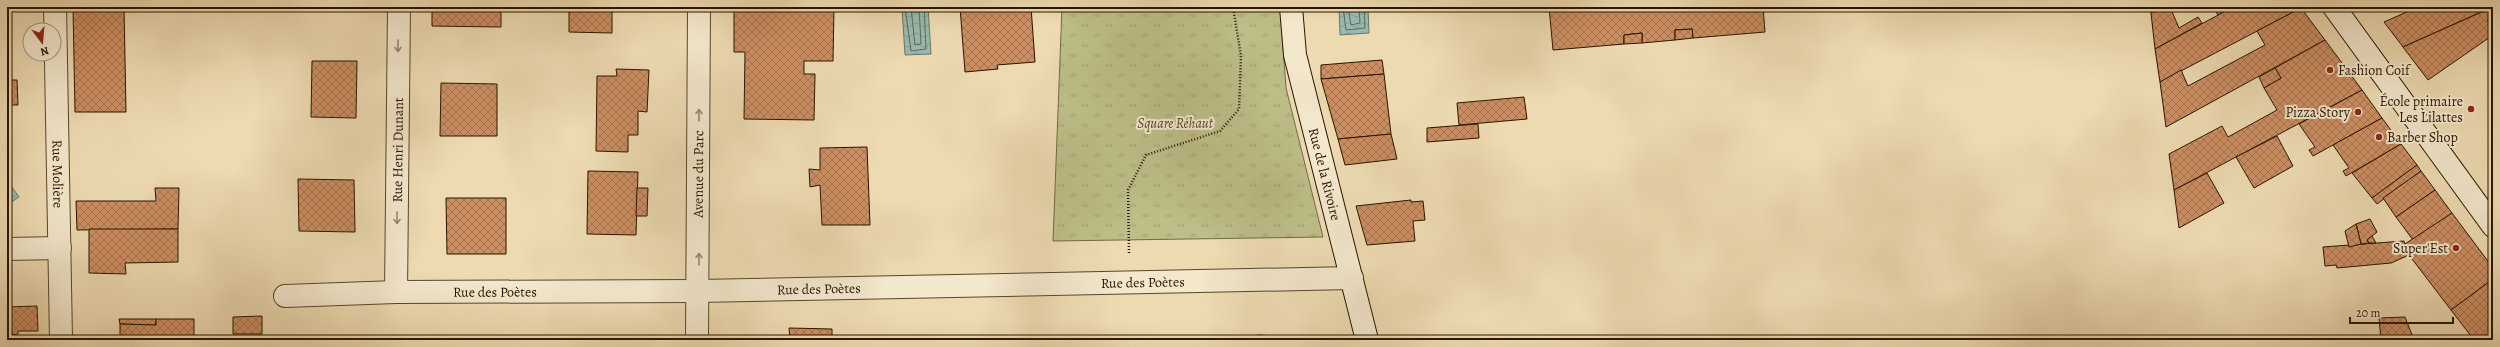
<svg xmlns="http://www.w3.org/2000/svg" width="2500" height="347" font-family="Alegreya,serif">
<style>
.park{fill:url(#park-tufts);stroke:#726a44}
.water{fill:url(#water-waves);stroke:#6b786a}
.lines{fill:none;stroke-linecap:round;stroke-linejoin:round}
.shore{stroke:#606858;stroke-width:1}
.building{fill:url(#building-cross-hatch);stroke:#271500}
.street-casing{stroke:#58462c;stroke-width:24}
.secondary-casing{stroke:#271500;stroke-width:24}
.path{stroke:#271500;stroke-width:2.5;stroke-dasharray:1 2;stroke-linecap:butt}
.street{stroke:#f3e7cc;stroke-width:22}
.secondary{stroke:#f3e7cc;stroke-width:22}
.oneway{stroke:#978870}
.poi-dot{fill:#8f2418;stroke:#f3e7cc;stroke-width:1.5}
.labels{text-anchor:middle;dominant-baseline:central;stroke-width:4;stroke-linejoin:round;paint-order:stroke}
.poi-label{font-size:14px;fill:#271500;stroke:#f3e7cc;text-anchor:end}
.park-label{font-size:14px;font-style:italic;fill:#544829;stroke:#f3e7cc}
.street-label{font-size:14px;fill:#271500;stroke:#f3e7cc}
</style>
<defs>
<pattern id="park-tufts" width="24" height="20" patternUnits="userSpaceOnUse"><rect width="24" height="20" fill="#bdbe88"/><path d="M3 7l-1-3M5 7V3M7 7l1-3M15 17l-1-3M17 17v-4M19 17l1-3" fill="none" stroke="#a2a274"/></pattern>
<pattern id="water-waves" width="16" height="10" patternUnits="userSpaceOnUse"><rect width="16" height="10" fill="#99bab0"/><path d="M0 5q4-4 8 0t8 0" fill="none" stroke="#849f96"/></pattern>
<pattern id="building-cross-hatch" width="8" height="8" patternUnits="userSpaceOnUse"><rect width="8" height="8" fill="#cc8e63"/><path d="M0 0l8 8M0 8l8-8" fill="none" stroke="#a6734f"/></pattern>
</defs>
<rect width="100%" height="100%" fill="#eddab1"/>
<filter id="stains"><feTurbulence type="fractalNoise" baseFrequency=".005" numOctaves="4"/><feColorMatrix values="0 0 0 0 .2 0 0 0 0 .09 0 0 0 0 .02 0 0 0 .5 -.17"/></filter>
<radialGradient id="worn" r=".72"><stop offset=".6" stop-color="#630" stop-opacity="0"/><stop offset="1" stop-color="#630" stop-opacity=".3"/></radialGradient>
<path class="park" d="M1062,7h218l6,81 37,149 -270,4z"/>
<g class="water">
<path d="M928,7l3,47 -26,1 -3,-47z"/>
<path d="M1339,7h29l1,26 -29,2z"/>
<path d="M7,180l12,17 -12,8z"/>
</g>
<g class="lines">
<g class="shore">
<path d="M905,7l6,44 15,-2 -2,-42"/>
<path d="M911,7l4,38 6,-1 -2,-37"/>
<path d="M1343,7l3,23 19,-2 -1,-21"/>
<path d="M1348,7l3,18 9,-2 -1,-16"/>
</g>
</g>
<g class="building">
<path d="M7,7h2l1,24h-3z"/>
<path d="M73,7h51l2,105h-51z"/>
<path d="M432,7h69v20l-69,-1z"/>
<path d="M569,7h43v26l-43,-1z"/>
<path d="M734,7h100l-1,54h-29v13h11l-1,46 -70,-1 1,-67h-11z"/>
<path d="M960,7h71l4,55 -38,3 1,4 -33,3z"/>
<path d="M1549,7h214l2,25 -72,6 -1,-9 -17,1v10l-33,3v-10l-18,2v9l-71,6z"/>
<path d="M2150,7h13l-12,6z"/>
<path d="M2163,7h7l9,21 19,-11 4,6 -47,26 -4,-36z"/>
<path d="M2213,7h20l-15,8z"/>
<path d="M2233,7l68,1 -141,74 -5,-33z"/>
<path d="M2418,7h74l-89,40 -19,-25z"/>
<path d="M2493,7v10l-6,3 6,9v6l-65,45 -25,-33z"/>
<path d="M2301,8l24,32 -159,87 -6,-45 21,-12 7,16 77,-41 -8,-14z"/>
<path d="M1692,29l1,9 -18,2v-10z"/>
<path d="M1642,33v10l-18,1v-9z"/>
<path d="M2325,40l37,50 -188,100 -5,-36 53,-28 6,11 49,-27 -13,-22 17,-10 -6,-10z"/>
<path d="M1382,60l2,14 -63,5v-14z"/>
<path d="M312,61h45l-1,57 -45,-1z"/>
<path d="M2275,68l6,10 -17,10 -5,-11z"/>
<path d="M616,69l33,1 -2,42 -9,-1v24h-10v17l-32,-1 1,-75h20z"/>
<path d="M1384,74l7,60 -53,5 -17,-60z"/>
<path d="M7,80h10l1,25h-11z"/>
<path d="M441,83l56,1v52h-57z"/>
<path d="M2362,90l20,28 -69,38 -4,-6 6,-3 -16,-23z"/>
<path d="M1524,97l3,22 -68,6 -2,-22z"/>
<path d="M2382,118l19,26 -55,32 -3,-5 6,-3 -16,-23z"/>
<path d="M1478,124l1,14 -52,4v-14z"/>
<path d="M1391,134l6,25 -52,6 -7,-26z"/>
<path d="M2277,136l16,30 -39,22 -18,-31z"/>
<path d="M2401,144l16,21 -45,33 -20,-25z"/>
<path d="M867,147l3,78h-48l-2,-40 -10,2 -1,-18 11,1v-22z"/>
<path d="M2417,165l4,6 -44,33 -5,-6z"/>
<path d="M588,171l50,1 -2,63 -49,-1z"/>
<path d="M2421,171l14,19 -39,27 -13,-19z"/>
<path d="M2207,173l17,30 -45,25 -5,-38z"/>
<path d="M298,179l56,1 1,52 -56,-1z"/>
<path d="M155,188h24l-1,41 -101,1 -1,-29h80z"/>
<path d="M637,188h11l-1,28h-11z"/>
<path d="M2435,190l17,23 -39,27 -17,-23z"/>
<path d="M446,198h60v56h-59z"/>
<path d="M1411,200v2l12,-1 2,19 -12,1 2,20 -48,4 -11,-39z"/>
<path d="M2452,213l41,55v11l-42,31 -42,-55 -18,8 -54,5 -1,-3 -11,1 -2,-19 81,-6 1,3z"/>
<path d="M2370,219l7,13 -10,8 2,3 -8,1 -5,-20z"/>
<path d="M2356,224l5,20 -12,3 -4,-16z"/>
<path d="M89,229h89v33l-53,1 1,11 -37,-1z"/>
<path d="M2372,236l4,7h-7l-2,-3z"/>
<path d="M2493,279v61h-19l-23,-30z"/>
<path d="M37,306l1,25h-20v3l-6,1v-3h-5v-25z"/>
<path d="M262,316v18h-29v-17z"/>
<path d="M2405,317l9,23h-33l-2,-22z"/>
<path d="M119,319h37v6l-36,-1z"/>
<path d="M156,319h38v21h-74v-16l36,1z"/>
<path d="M789,328l43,1v11h-42z"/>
<path d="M1257,335l45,2 -1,3h-44z"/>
</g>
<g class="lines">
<defs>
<g id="street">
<path id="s1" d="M55,7l6,333"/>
<path d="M7,249l53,-1"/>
<path id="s2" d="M396,292l3,-285"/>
<path id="s3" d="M285,296l111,-4 302,-1 654,-13"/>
<path id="s4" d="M697,340l2,-333"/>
</g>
<g id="secondary">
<path id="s5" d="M1291,7l4,48 72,285"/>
<path d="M2334,7l159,219"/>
</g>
</defs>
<use href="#street" class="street-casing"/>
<use href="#secondary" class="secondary-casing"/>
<path class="path" d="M1129,253l-1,-63 18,-35 74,-24 19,-22 2,-53 -8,-49"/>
<use href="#street" class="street"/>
<use href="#secondary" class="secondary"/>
</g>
<defs><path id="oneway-shaft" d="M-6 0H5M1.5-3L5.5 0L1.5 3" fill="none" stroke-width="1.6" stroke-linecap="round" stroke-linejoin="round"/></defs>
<g class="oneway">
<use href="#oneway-shaft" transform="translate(398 46) rotate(90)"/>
<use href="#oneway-shaft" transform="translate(699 115) rotate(-90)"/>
<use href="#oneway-shaft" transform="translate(397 218) rotate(90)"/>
<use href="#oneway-shaft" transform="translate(699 259) rotate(-90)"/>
</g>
<g class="poi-dot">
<circle cx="2330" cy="70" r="4"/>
<circle cx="2471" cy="109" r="4"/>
<circle cx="2358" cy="112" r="4"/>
<circle cx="2379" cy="137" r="4"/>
<circle cx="2456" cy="248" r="4"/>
</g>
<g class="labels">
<g class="poi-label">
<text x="2338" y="70" text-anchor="start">Fashion Coif</text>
<text x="2463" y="101">École primaire<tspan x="2463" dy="16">Les Lilattes</tspan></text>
<text x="2350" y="112">Pizza Story</text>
<text x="2387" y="137" text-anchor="start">Barber Shop</text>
<text x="2448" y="248">Super'Est</text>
</g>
<g class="park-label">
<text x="1175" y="123">Square Réhaut</text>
</g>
<g class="street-label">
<text stroke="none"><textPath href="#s2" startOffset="142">Rue Henri Dunant</textPath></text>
<text stroke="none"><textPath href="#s1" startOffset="167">Rue Molière</textPath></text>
<text stroke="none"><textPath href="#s4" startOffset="166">Avenue du Parc</textPath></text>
<text stroke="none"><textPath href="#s5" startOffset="171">Rue de la Rivoire</textPath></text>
<text stroke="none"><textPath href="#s3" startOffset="858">Rue des Poètes</textPath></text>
<text stroke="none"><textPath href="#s3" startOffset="534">Rue des Poètes</textPath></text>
<text stroke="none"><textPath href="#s3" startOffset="210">Rue des Poètes</textPath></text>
</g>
</g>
<rect width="2500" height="347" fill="none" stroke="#eddab1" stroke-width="24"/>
<rect x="8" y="8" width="2484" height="331" fill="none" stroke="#271500" stroke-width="2"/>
<rect x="12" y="12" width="2476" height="323" fill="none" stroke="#271500"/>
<g transform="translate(42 42) rotate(164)"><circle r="19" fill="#f3e7cc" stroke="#a1937a"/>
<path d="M0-3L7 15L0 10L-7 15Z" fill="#8f2418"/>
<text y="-6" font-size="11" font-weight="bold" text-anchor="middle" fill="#271500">N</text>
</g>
<path d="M2350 317v6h103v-6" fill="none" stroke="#271500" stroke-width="2"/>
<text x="2356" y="317" font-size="12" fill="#271500" stroke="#f3e7cc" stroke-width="3" paint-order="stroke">20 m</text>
<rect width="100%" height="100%" filter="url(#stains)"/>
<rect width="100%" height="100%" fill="url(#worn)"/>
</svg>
